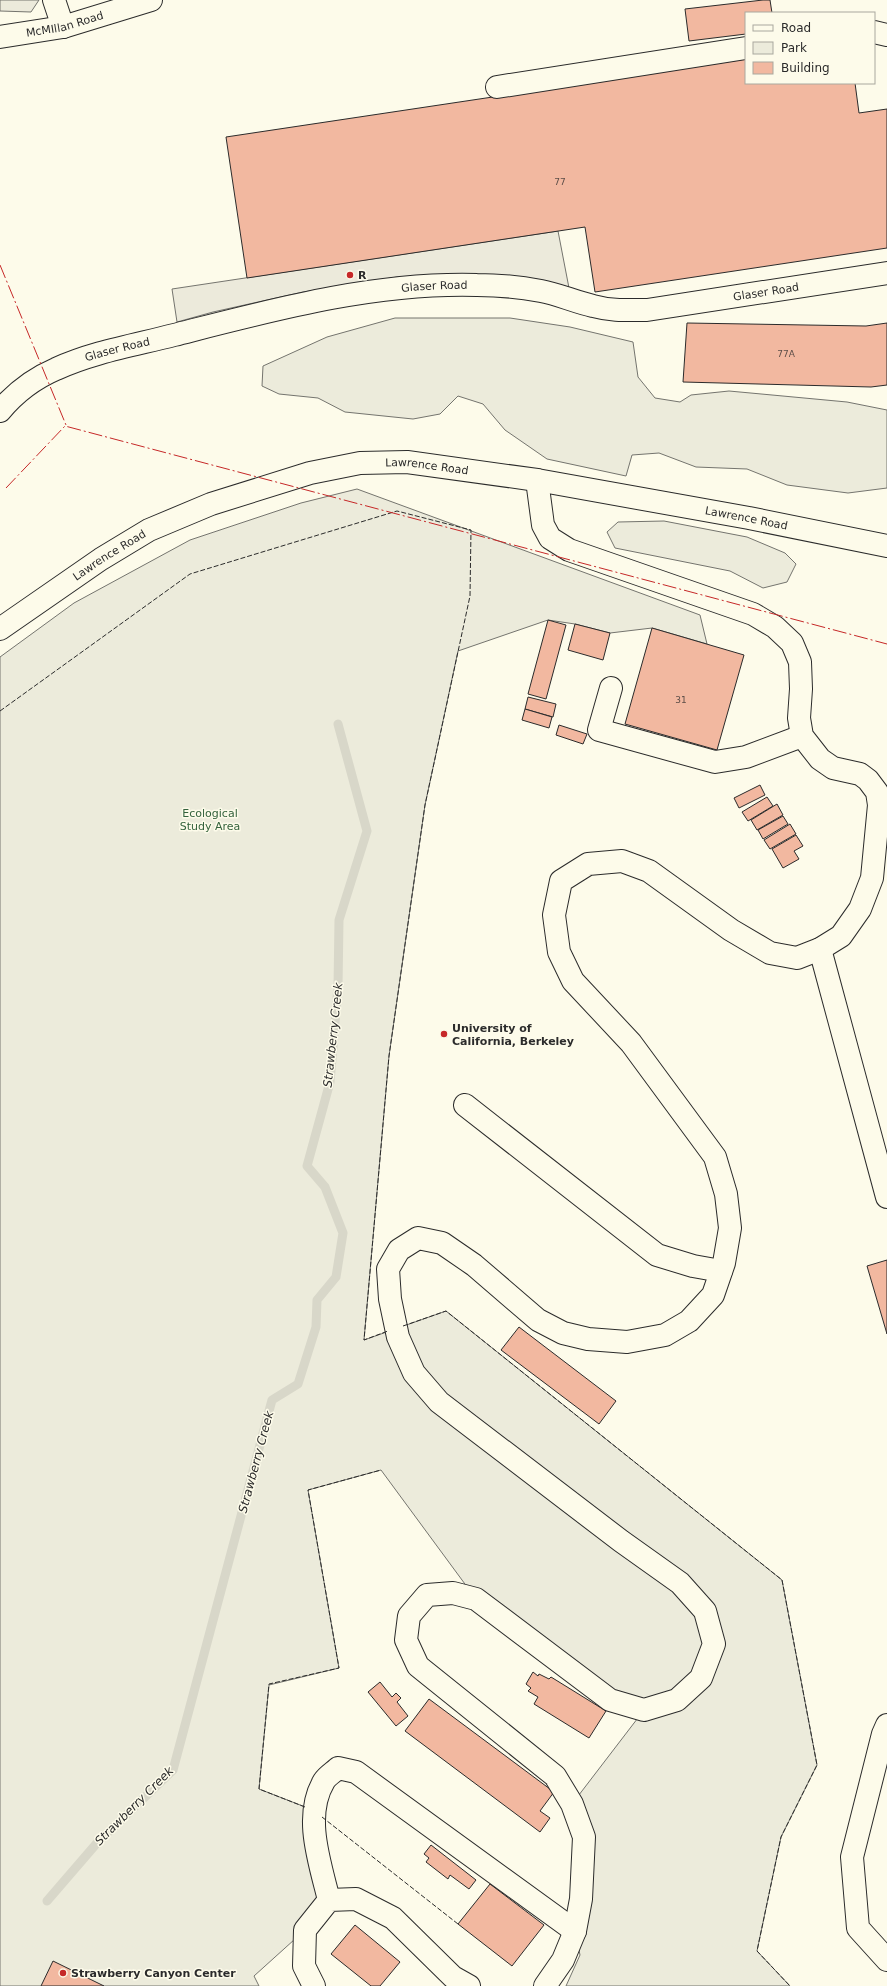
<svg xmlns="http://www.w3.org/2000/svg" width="887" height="1986" font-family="'DejaVu Sans',sans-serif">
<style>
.green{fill:#ecebdb;stroke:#74746e}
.parking{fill:#eceadb;stroke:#74746e}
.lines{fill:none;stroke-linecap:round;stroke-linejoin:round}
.stream{stroke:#d8d7c9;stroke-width:9}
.building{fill:#f2b8a0;stroke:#2b2b2b}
.minor-casing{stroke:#2b2b2b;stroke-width:24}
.minor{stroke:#fdfbea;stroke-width:22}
.fence{stroke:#2b2b2b;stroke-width:1;stroke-dasharray:5 2;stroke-linecap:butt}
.power{stroke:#c62828;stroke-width:1;stroke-dasharray:14 3 2 3;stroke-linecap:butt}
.poi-dot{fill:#c62828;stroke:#fdfbea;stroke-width:1.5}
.labels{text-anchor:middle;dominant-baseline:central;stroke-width:3;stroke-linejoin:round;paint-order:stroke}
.number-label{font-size:9px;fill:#5d4e48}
.street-label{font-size:11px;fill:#2b2b2b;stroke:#fdfbea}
.poi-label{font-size:11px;font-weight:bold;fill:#2b2b2b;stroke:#fdfbea;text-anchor:start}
.park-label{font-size:11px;fill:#34623c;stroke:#fdfbea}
.water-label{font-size:12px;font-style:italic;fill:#2b2b2b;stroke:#fdfbea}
</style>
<rect width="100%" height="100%" fill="#fdfbea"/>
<g class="green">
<path d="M395,318h115l60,9 63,15 5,35 17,21 25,4 11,-7 38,-4 118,11 40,8v78l-39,5 -61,-8 -40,-16 -51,-2 -37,-14 -27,2 -6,21 -79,-17 -42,-29 -22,-26 -25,-8 -18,18 -27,5 -68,-7 -27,-14 -39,-4 -17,-8 1,-20 64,-29z"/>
<path d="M357,489l343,126 7,29 -55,-16 -42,5 -35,-9 -27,-4 -90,31 -33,154 -36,251 -25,284 82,-29 336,269 35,185 -36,72 -24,114 33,35h-224l14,-31 -5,-24 6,-32 -9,-95 72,-94 -168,-111 -95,-129 -73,20 31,178 -70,17 -10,104 54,21 16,90 -24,30 -51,46 5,10h-259v-1329l74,-54 116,-63 111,-37z"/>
<path d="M664,521l83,16 38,16 11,11 -9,18 -24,6 -33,-17 -115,-23 -8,-16 11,-10z"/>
</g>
<g class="parking">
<path d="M0,0h39l-8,12 -31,-1z"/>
<path d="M558,231l11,57 -33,-9 -61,-5 -78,3 -94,15 -90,20 -36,10 -5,-33z"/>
</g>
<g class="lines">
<path class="stream" d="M47,1901l50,-58 76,-73 99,-370 26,-16 18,-57 1,-27 19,-23 7,-44 -18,-46 -18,-21 23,-84 8,-95 1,-67 28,-89 -29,-107"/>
</g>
<g class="building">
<path d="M763,0h7l2,13h-26v21l-57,7 -4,-32z"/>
<path d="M746,59v24h109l4,30 28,-4v139l-292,44 -10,-65 -338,51 -21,-141z"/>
<path d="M687,323l179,3 21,-3v62l-16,2 -188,-5z"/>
<path d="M548,620l18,5 -20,74 -18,-5z"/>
<path d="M575,624l35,9 -7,27 -35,-10z"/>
<path d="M652,628l92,27 -27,95 -92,-26z"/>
<path d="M528,697l28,7 -3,13 -28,-8z"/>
<path d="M525,709l27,8 -3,11 -27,-8z"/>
<path d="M559,725l28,9 -4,10 -27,-9z"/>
<path d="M760,785l5,10 -26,13 -5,-10z"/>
<path d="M767,797l6,9 -25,15 -6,-9z"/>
<path d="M777,804l6,11 -26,15 -6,-10z"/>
<path d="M783,816l5,8 -25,15 -5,-9z"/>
<path d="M790,824l6,10 -26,15 -6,-9z"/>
<path d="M796,835l7,11 -9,5 5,8 -16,9 -11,-19z"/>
<path d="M887,1260v74l-20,-68z"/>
<path d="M519,1327l97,74 -17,23 -98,-74z"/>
<path d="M533,1672l5,4 1,-2 10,5 2,-2 55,34 -17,27 -55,-34 4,-7 -10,-6 3,-3 -5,-4z"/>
<path d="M380,1682l12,15 4,-4 5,5 -4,4 11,14 -12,10 -28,-34z"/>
<path d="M429,1699l125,93 -14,19 10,7 -10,14 -135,-101z"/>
<path d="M431,1845l45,35 -7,9 -19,-14 -2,4 -22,-17 3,-4 -5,-4z"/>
<path d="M490,1884l54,41 -32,41 -54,-42z"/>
<path d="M355,1925l45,37 -20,24h-9l-40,-32z"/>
<path d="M53,1961l51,25h-63z"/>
</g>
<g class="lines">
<defs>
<g id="minor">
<path d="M54,0l9,27"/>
<path d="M874,32l13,3"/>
<path id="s1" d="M0,37l63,-10 88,-27"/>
<path d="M497,87l249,-39"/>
<path id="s2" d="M0,411c15,-18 35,-33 56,-42 37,-17 79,-24 118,-34 98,-25 200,-53 303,-50 21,0 43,2 64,6 17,3 34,11 52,15 18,5 35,4 54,4l240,-37"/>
<path d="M537,480l6,45 7,13 19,12 184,64 22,13 17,16 8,19 1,27 -2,29 3,18 18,23 13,9 27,6 8,6 9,12 2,13 -7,73 -12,31 -19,27 -21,13 -23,9 -27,-5 -39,-23 -82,-59 -27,-10 -34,3 -27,17 -7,34 5,37 14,29 58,62 84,114 11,37 4,34 -6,35 -11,32 -24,26 -24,14 -38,7 -39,-3 -25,-6 -25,-13 -64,-55 -32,-22 -24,-5 -19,12 -11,19 2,30 8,38 16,36 25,29 182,139 59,42 25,28 9,33 -13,34 -24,22 -33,10 -34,-10 -134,-101 -23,-6 -26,2 -18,21 -3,24 12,26 137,110 17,28 12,33 -3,62 -6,32 -12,29 -18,26"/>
<path id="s3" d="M0,629l101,-70 48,-29 62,-26 99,-31 50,-10 47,-1 130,18 212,38 138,28"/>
<path d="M611,688l-12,42 116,32 31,-5 56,-21"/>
<path d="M820,949l67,248"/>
<path d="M465,1105l192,150 36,11 28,5"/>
<path d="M887,1725l-4,9 -31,123 6,71 29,32"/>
<path d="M329,1900c-9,-37 -26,-84 -5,-119 3,-5 10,-9 14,-13l18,4 219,159"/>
<path d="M314,1986l-10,-20 1,-36 24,-30 27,-1 37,19 60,59 16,9"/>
</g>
</defs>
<use href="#minor" class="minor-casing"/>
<use href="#minor" class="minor"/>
<g class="fence">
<path d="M0,711l190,-137 207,-63 74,19 -1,66 -45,209 -36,251 -25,284 24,-9"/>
<path d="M403,1326l43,-15 336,269 35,185 -36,72 -24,114 33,35"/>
<path d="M305,1807l-46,-18 10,-105 70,-16 -31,-178 73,-20"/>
<path d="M322,1817l136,107"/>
</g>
<g class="power">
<path d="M0,265l66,160"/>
<path d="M6,488l59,-62 822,218"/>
</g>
</g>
<g class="poi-dot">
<circle cx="350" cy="275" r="4"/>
<circle cx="444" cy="1034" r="4"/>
<circle cx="63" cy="1973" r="4"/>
</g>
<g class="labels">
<g class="number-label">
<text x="560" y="182">77</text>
<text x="786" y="354">77A</text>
<text x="681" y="700">31</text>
</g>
<g class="street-label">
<text stroke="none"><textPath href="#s1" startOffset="66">McMIllan Road</textPath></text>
<text stroke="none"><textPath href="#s2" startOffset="459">Glaser Road</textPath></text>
<text stroke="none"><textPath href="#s2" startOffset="795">Glaser Road</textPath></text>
<text stroke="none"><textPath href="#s2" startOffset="135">Glaser Road</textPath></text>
<text stroke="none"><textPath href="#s3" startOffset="468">Lawrence Road</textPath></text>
<text stroke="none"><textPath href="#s3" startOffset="792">Lawrence Road</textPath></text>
<text stroke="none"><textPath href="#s3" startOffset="132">Lawrence Road</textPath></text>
</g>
<g class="poi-label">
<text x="358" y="275">R</text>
<text x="452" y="1028">University of<tspan x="452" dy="13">California, Berkeley</tspan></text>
<text x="71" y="1973">Strawberry Canyon Center</text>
</g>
<g class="park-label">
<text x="210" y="813">Ecological<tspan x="210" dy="13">Study Area</tspan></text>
</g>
<g class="water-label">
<text transform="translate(333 1035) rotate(-84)">Strawberry Creek</text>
<text transform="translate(256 1462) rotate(-75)">Strawberry Creek</text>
<text transform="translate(134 1806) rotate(-45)">Strawberry Creek</text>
</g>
</g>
<rect x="745" y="12" width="130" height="72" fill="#fdfbea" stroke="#a9a89e"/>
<rect x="753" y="25" width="20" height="6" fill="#fdfbea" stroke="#a9a89e"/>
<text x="781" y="32" font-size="12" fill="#2b2b2b">Road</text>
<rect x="753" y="42" width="20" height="12" fill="#ecebdb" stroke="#a9a89e"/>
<text x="781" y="52" font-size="12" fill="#2b2b2b">Park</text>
<rect x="753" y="62" width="20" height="12" fill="#f2b8a0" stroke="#a9a89e"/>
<text x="781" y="72" font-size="12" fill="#2b2b2b">Building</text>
</svg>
